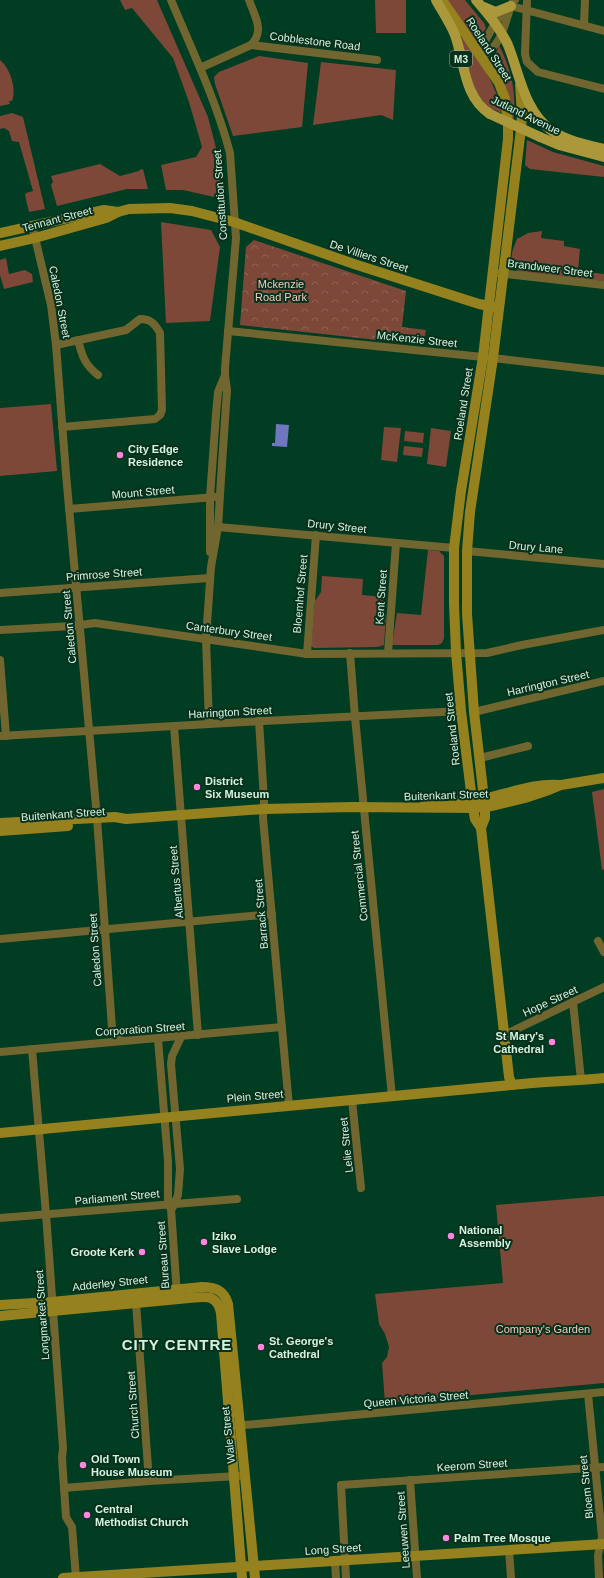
<svg xmlns="http://www.w3.org/2000/svg" width="604" height="1578" font-family="Arial,sans-serif">
<style>
.green{fill:#7e4838}
.park{fill:url(#park-crowns)}
.water{fill:#6f78bf}
.lines{fill:none;stroke-linecap:round;stroke-linejoin:round}
.street{stroke:#71662f;stroke-width:8}
.secondary{stroke:#95821f;stroke-width:10}
.primary{stroke:#ab983b;stroke-width:10}
.primary-bridge{stroke:#ab983b;stroke-width:10}
.poi-dot{fill:#fe86e0;stroke:#0a301d;stroke-width:1.5}
.labels{text-anchor:middle;dominant-baseline:central;stroke-width:4;stroke-linejoin:round;paint-order:stroke}
.shield{fill:#0a301d;stroke:#97baa5;stroke-width:1}
.shield-label{font-size:10px;font-weight:bold;fill:#d3f5df}
.street-label{font-size:11px;fill:#d3f5df;stroke:#0a301d}
.park-label{font-size:11px;fill:#f7cabc;stroke:#0a301d}
.poi-label{font-size:11px;font-weight:bold;fill:#d3f5df;stroke:#0a301d;text-anchor:start}
.district-label{font-size:15px;font-weight:bold;letter-spacing:1px;fill:#d3f5df;stroke:#0a301d}
</style>
<defs>
<pattern id="park-crowns" width="20" height="18" patternUnits="userSpaceOnUse"><rect width="20" height="18" fill="#7e4838"/><path d="M2 6a3 3 0 1 1 6 0M12 15a3 3 0 1 1 6 0" fill="none" stroke="#8f6354"/></pattern>
</defs>
<rect width="100%" height="100%" fill="#013d22"/>
<g class="green">
<path d="M120,0h37l51,117 8,31 5,43 -7,6 -31,-7h-17l-5,-25 35,-8 6,-10 -13,-45 -16,-44 -41,-50 -7,2z"/>
<path d="M375,0h31v33h-30z"/>
<path d="M445,0h20l19,23 2,5 -9,15z"/>
<path d="M462,38c19,24 34,46 40,75l-13,-5 -17,-20 -12,-49z"/>
<path d="M499,45c20,40 17,65 10,107v-55l-7,-19 -12,-20 6,-5z"/>
<path d="M259,56l49,7 -6,64 -69,9 -18,-52 -1,-7 5,-5z"/>
<path d="M0,60c10,8 17,29 12,41h-3l1,3 -10,2z"/>
<path d="M321,62l75,8 -3,50 -12,-5 -68,10z"/>
<path d="M12,113l11,4 22,92 -16,3 -4,-17 1,-2 7,-2 -14,-49 -7,-1 -3,-10 -5,-3 -4,1v-13z"/>
<path d="M527,140l26,12 51,14v11l-74,-8 -5,-4z"/>
<path d="M100,164l20,12 19,-5v-1l4,-1 5,20h-21l-70,17 -6,-21 2,-3 -2,-6z"/>
<path d="M161,222l50,8 9,17 -10,74 -44,2z"/>
<path d="M542,231l-1,7 23,3v5l16,3 -2,22 26,3v7l-81,-7c-17,-7 -12,-21 -6,-35l11,-6z"/>
<path d="M6,258l3,16 16,-4 7,4 1,8 -29,7 -4,-14v-15z"/>
<path d="M51,404l6,67 -57,5v-68z"/>
<path d="M384,427l17,1 -4,34 -16,-2z"/>
<path d="M431,428l20,3 -5,36 -19,-3z"/>
<path d="M405,431l19,2 -1,10 -19,-2z"/>
<path d="M404,446l19,2 -1,9 -19,-2z"/>
<path d="M428,550l11,1 5,5v82l-2,5 -4,2h-46l5,-32 24,2z"/>
<path d="M322,576l41,3 -1,16 22,2 -2,15 4,2 -2,31 -7,2 -63,1 -3,-2 4,-45 6,-9z"/>
<path d="M604,789v80l-2,1 -10,-78z"/>
<path d="M604,1196v187l-219,20 -3,-40 5,-6 2,-10 -4,-13 -6,-10 -4,-30 128,-11 -7,-78z"/>
</g>
<path class="park" d="M254,240l152,51 -4,36 24,3 -3,15 -183,-20 6,-78z"/>
<path class="water" d="M276,424l13,1 -2,22 -15,-1v-3h3z"/>
<g class="lines">
<g class="street">
<path d="M171,0c21,50 45,100 59,153l6,85 -11,130v7l2,15 -6,89 -3,48 -7,40 -5,71 3,86"/>
<path d="M527,0l-2,54 2,8 11,10 66,17"/>
<path d="M511,6l93,25"/>
<path d="M584,25l1,-25"/>
<path d="M251,45l126,15"/>
<path d="M479,52l16,-29 20,-23"/>
<path d="M482,56c19,-11 21,-26 28,-47"/>
<path d="M200,68l51,-23c14,-14 4,-28 -2,-45"/>
<path d="M32,225l19,80 5,40 10,129 31,344 15,210 4,7 6,6"/>
<path d="M498,273l106,12"/>
<path d="M228,331l265,27 111,13"/>
<path d="M78,340c4,16 7,25 20,35"/>
<path d="M56,345l70,-15 14,-11c11,0 15,5 20,14l2,77 -2,5 -5,4 -93,8"/>
<path d="M69,509l146,-12"/>
<path d="M218,527l236,21"/>
<path d="M467,551l137,13"/>
<path d="M210,552v-55l6,-83 2,-22 7,-17"/>
<path d="M0,593l210,-15"/>
<path d="M0,630l73,-4 22,-3 212,31 180,-1 35,-8 82,-15"/>
<path d="M350,653l5,64 37,380"/>
<path d="M388,653l8,-110"/>
<path d="M307,654l9,-119"/>
<path d="M0,660l6,76"/>
<path d="M474,712l130,-31"/>
<path d="M259,721l5,79 -1,18 26,288"/>
<path d="M174,726l24,309"/>
<path d="M0,736l244,-14 217,-11"/>
<path d="M480,758l48,-12"/>
<path d="M0,939l272,-25"/>
<path d="M598,941l6,11"/>
<path d="M573,1002l8,78"/>
<path d="M504,1035l100,-48"/>
<path d="M158,1039l10,122v43"/>
<path d="M32,1049l14,165 17,234 -1,10 4,59 6,10 4,51"/>
<path d="M0,1052l282,-25"/>
<path d="M352,1100l9,88"/>
<path d="M168,1204l3,5 6,85"/>
<path d="M173,1207l5,-12 2,-26 -9,-105 1,-8 9,-19"/>
<path d="M0,1218l237,-19"/>
<path d="M136,1303l13,178"/>
<path d="M588,1394l14,143 -4,18 1,23"/>
<path d="M234,1426l370,-34"/>
<path d="M410,1480l7,98"/>
<path d="M64,1488l85,-7 90,-5"/>
<path d="M509,1550l2,28"/>
<path d="M335,1561l1,17"/>
<path d="M346,1578l-5,-93 263,-18"/>
</g>
<g class="secondary">
<path d="M442,0l57,83 6,16 3,24v16l-25,218 -22,134 -7,57v56l2,48 5,59 12,97 2,11 6,9 28,249 3,8"/>
<path d="M0,233l104,-23 14,2"/>
<path d="M0,246l35,-8 71,-20 12,-6 11,-3 41,-1 22,3 42,11 120,42 125,40 16,3"/>
<path d="M425,802c20,-1 42,0 62,-4 23,-5 48,-15 72,-13"/>
<path d="M0,823l115,-6 11,2 138,-10 88,-2 121,1 19,-2 33,-8 24,-8 12,-5 43,-7"/>
<path d="M481,828l4,-10v-11l-11,-95 -7,-98v-63l3,-39 23,-154 28,-229 1,-15 -2,-29"/>
<path d="M0,831l68,-5"/>
<path d="M0,1133c174,-17 348,-32 522,-49 27,-3 55,-3 82,-6"/>
<path d="M0,1305l52,-3 150,-15c13,0 22,3 26,17l27,274"/>
<path d="M0,1316l189,-18c16,-1 28,-5 32,15l21,265"/>
<path d="M63,1578l541,-34"/>
</g>
<g class="primary">
<path d="M436,0c6,11 14,23 19,35 10,28 8,61 35,79"/>
<path d="M476,0c12,14 24,28 32,45 12,30 16,66 44,86 15,10 35,14 52,18"/>
<path d="M484,7l12,5 15,-6"/>
<path d="M540,137l19,8 45,12"/>
</g>
<path class="primary-bridge" d="M490,114l50,23"/>
</g>
<g class="poi-dot">
<circle cx="120" cy="455" r="4"/>
<circle cx="197" cy="787" r="4"/>
<circle cx="552" cy="1042" r="4"/>
<circle cx="451" cy="1236" r="4"/>
<circle cx="204" cy="1242" r="4"/>
<circle cx="142" cy="1252" r="4"/>
<circle cx="261" cy="1347" r="4"/>
<circle cx="83" cy="1465" r="4"/>
<circle cx="87" cy="1515" r="4"/>
<circle cx="446" cy="1538" r="4"/>
</g>
<g class="labels">
<rect class="shield" x="450" y="51" width="22" height="16" rx="3"/>
<g class="shield-label">
<text x="461" y="59">M3</text>
</g>
<g class="street-label">
<text transform="translate(315 41) rotate(7)">Cobblestone Road</text>
<text transform="translate(489 49) rotate(57)">Roeland Street</text>
<text transform="translate(526 115) rotate(26)">Jutland Avenue</text>
<text transform="translate(220 195) rotate(-94)">Constitution Street</text>
<text transform="translate(57 219) rotate(-15)">Tennant Street</text>
<text transform="translate(369 256) rotate(18)">De Villiers Street</text>
<text transform="translate(550 268) rotate(7)">Brandweer Street</text>
<text transform="translate(60 302) rotate(79)">Caledon Street</text>
<text transform="translate(417 339) rotate(6)">McKenzie Street</text>
<text transform="translate(463 404) rotate(-81)">Roeland Street</text>
<text transform="translate(143 492) rotate(-5)">Mount Street</text>
<text transform="translate(337 526) rotate(6)">Drury Street</text>
<text transform="translate(536 547) rotate(5)">Drury Lane</text>
<text transform="translate(104 574) rotate(-4)">Primrose Street</text>
<text transform="translate(300 594) rotate(-85)">Bloemhof Street</text>
<text transform="translate(381 597) rotate(-86)">Kent Street</text>
<text transform="translate(69 627) rotate(-95)">Caledon Street</text>
<text transform="translate(229 631) rotate(8)">Canterbury Street</text>
<text transform="translate(548 683) rotate(-13)">Harrington Street</text>
<text transform="translate(230 712) rotate(-3)">Harrington Street</text>
<text transform="translate(452 729) rotate(-96)">Roeland Street</text>
<text transform="translate(446 795) rotate(-2)">Buitenkant Street</text>
<text transform="translate(63 814) rotate(-4)">Buitenkant Street</text>
<text transform="translate(359 876) rotate(-96)">Commercial Street</text>
<text transform="translate(176 882) rotate(-95)">Albertus Street</text>
<text transform="translate(261 914) rotate(-95)">Barrack Street</text>
<text transform="translate(95 950) rotate(-94)">Caledon Street</text>
<text transform="translate(550 1001) rotate(-25)">Hope Street</text>
<text transform="translate(140 1029) rotate(-4)">Corporation Street</text>
<text transform="translate(255 1096) rotate(-5)">Plein Street</text>
<text transform="translate(346 1145) rotate(-96)">Lelie Street</text>
<text transform="translate(117 1197) rotate(-5)">Parliament Street</text>
<text transform="translate(163 1255) rotate(-94)">Bureau Street</text>
<text transform="translate(110 1283) rotate(-6)">Adderley Street</text>
<text transform="translate(42 1315) rotate(-94)">Longmarket Street</text>
<text transform="translate(416 1399) rotate(-5)">Queen Victoria Street</text>
<text transform="translate(133 1405) rotate(-94)">Church Street</text>
<text transform="translate(228 1435) rotate(-96)">Wale Street</text>
<text transform="translate(472 1465) rotate(-4)">Keerom Street</text>
<text transform="translate(586 1487) rotate(-96)">Bloem Street</text>
<text transform="translate(403 1530) rotate(-94)">Leeuwen Street</text>
<text transform="translate(333 1549) rotate(-4)">Long Street</text>
</g>
<g class="park-label">
<text x="281" y="284">Mckenzie<tspan x="281" dy="13">Road Park</tspan></text>
<text x="543" y="1329">Company's Garden</text>
</g>
<g class="poi-label">
<text x="128" y="449">City Edge<tspan x="128" dy="13">Residence</tspan></text>
<text x="205" y="781">District<tspan x="205" dy="13">Six Museum</tspan></text>
<text x="544" y="1036" text-anchor="end">St Mary's<tspan x="544" dy="13">Cathedral</tspan></text>
<text x="459" y="1230">National<tspan x="459" dy="13">Assembly</tspan></text>
<text x="212" y="1236">Iziko<tspan x="212" dy="13">Slave Lodge</tspan></text>
<text x="134" y="1252" text-anchor="end">Groote Kerk</text>
<text x="269" y="1341">St. George's<tspan x="269" dy="13">Cathedral</tspan></text>
<text x="91" y="1459">Old Town<tspan x="91" dy="13">House Museum</tspan></text>
<text x="95" y="1509">Central<tspan x="95" dy="13">Methodist Church</tspan></text>
<text x="454" y="1538">Palm Tree Mosque</text>
</g>
<g class="district-label">
<text x="177" y="1344">CITY CENTRE</text>
</g>
</g>
</svg>
